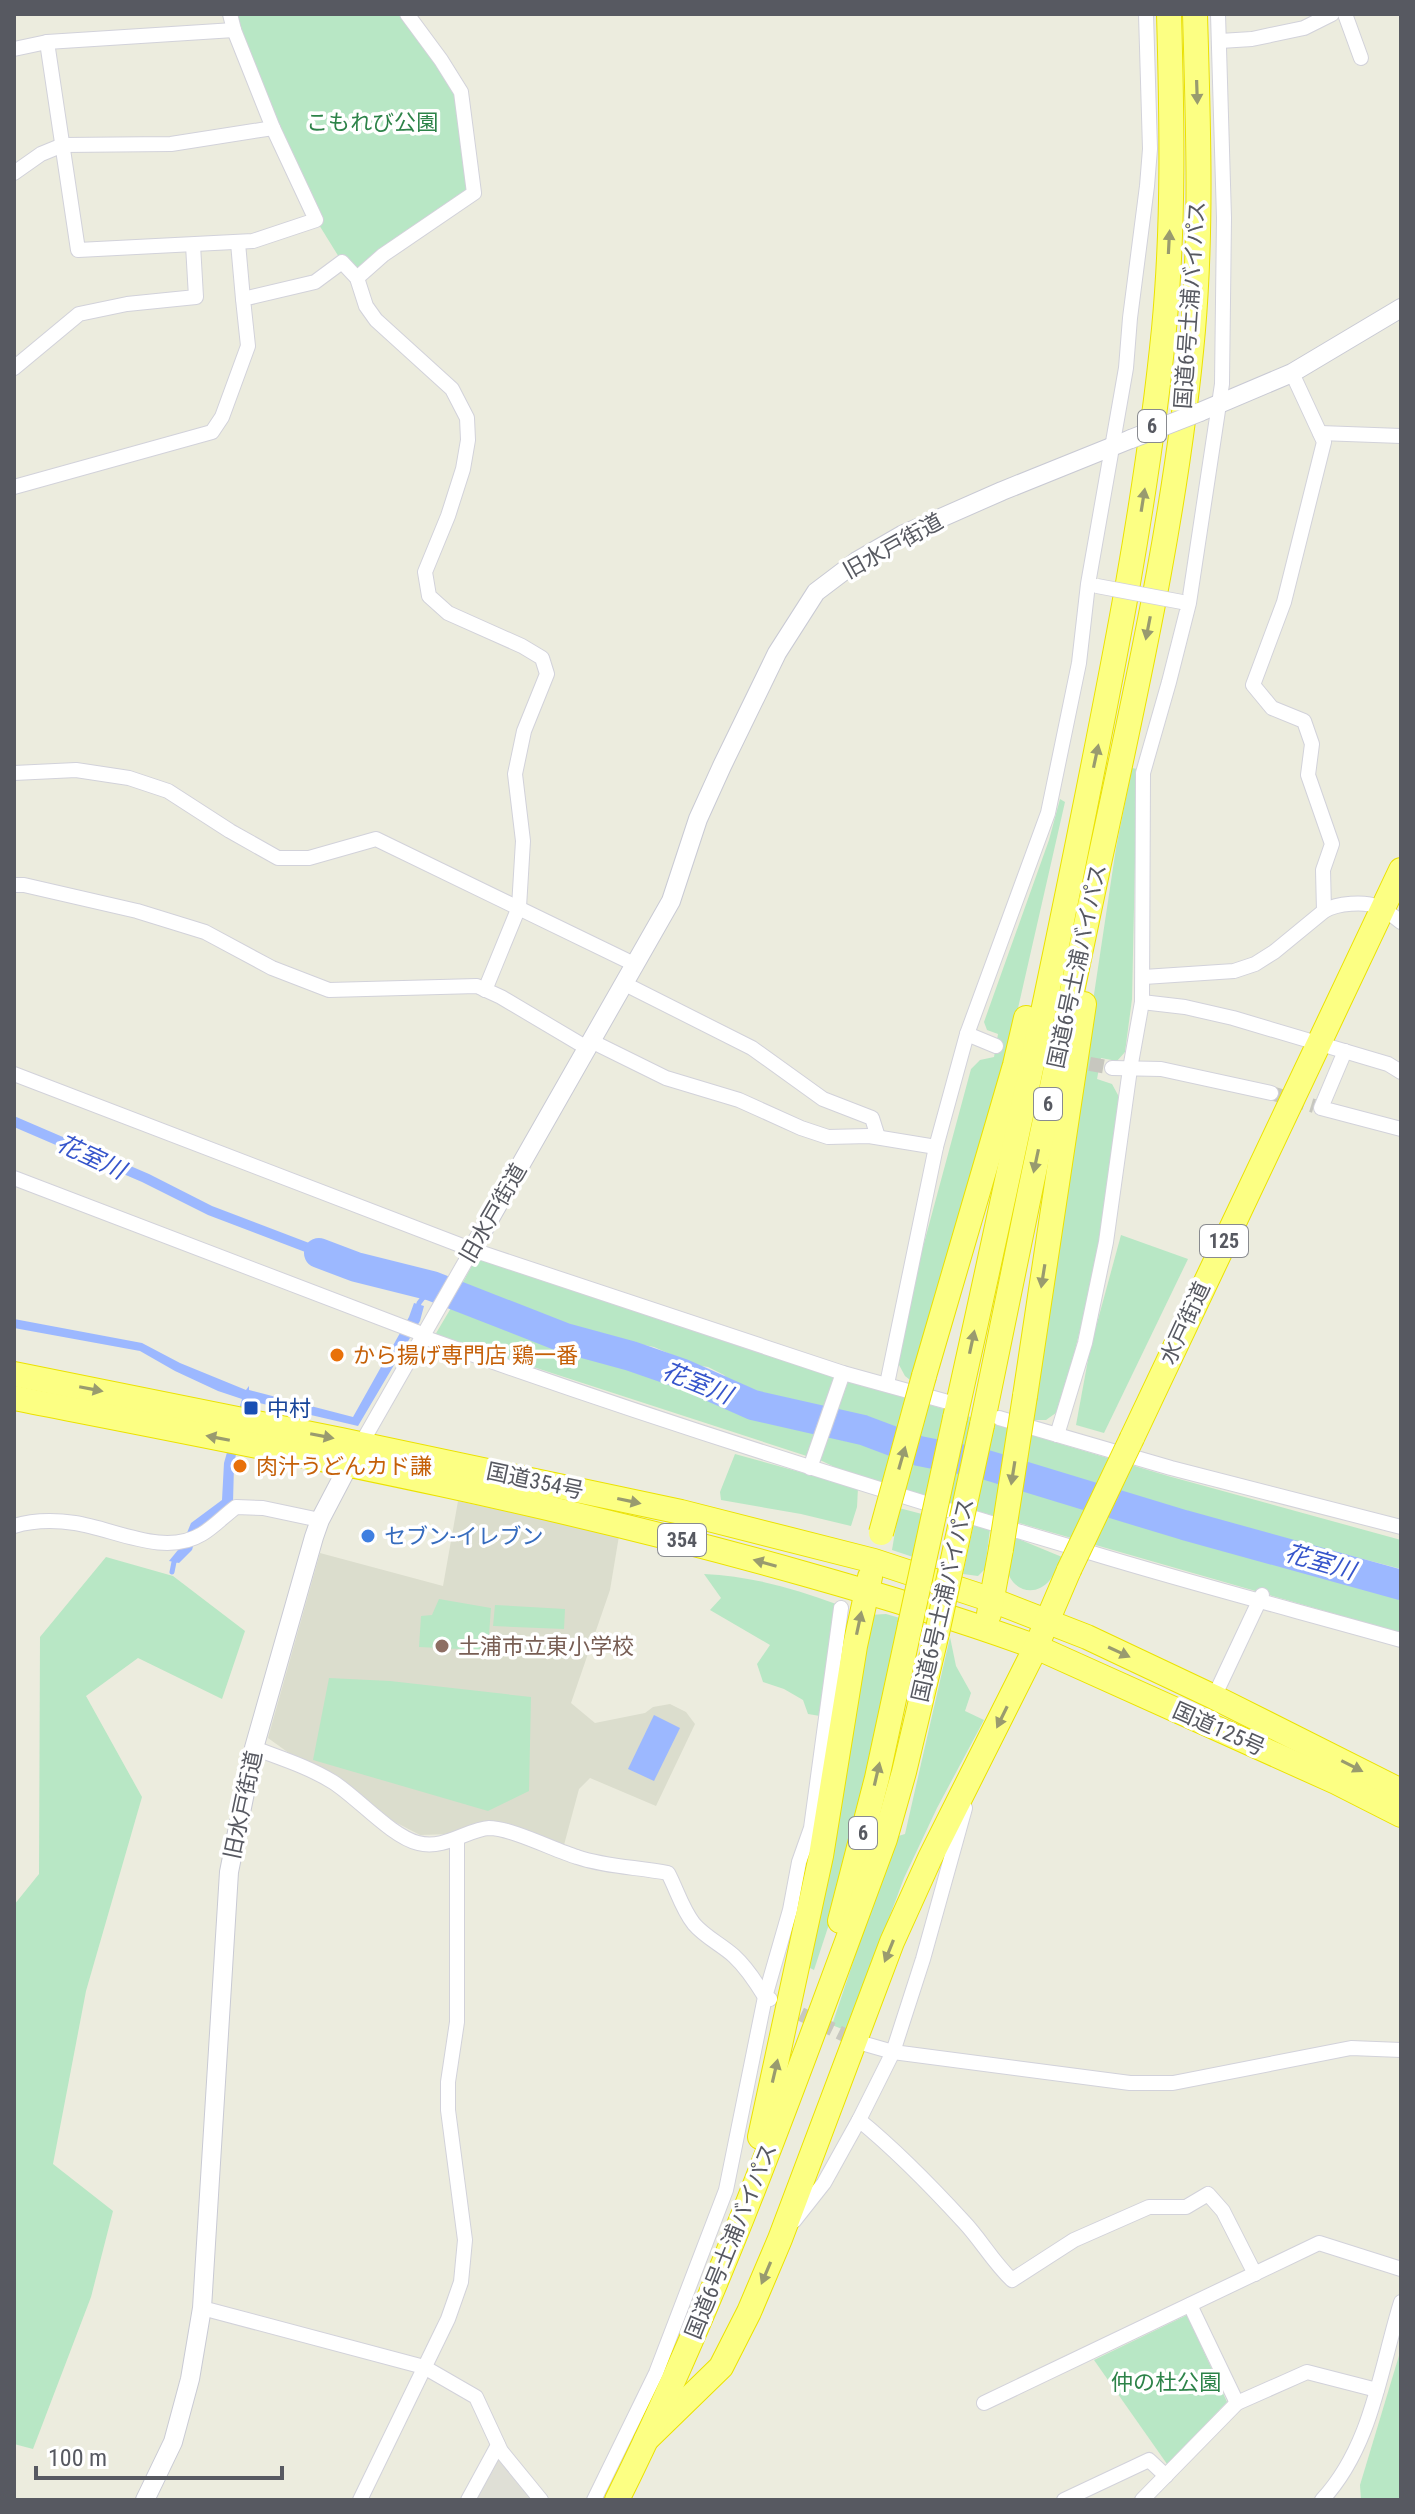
<svg xmlns="http://www.w3.org/2000/svg" width="1415" height="2514" font-family="'Roboto Condensed','Noto Sans JP',sans-serif">
<style>
.industrial{fill:#dfdfd6}
.education{fill:#dbddcd}
.green{fill:#b8e7c5}
.water{fill:#9cb8ff}
.lines{fill:none;stroke-linecap:round;stroke-linejoin:round}
.stream{stroke:#9cb8ff;stroke-width:5}
.river{stroke:#9cb8ff;stroke-width:30}
.street-tunnel{stroke:#c7c7bf;stroke-width:14;stroke-dasharray:14 7;stroke-linecap:butt}
.street-casing{stroke:#d2d2da;stroke-width:16}
.secondary-casing{stroke:#c9cad4;stroke-width:20}
.highway-casing{stroke:#ebe200;stroke-width:26}
.street{stroke:#fff;stroke-width:14}
.secondary{stroke:#fff;stroke-width:18}
.highway{stroke:#fcff83;stroke-width:24}
.street-bridge-casing{stroke:#d2d2da;stroke-width:16;stroke-linecap:butt}
.secondary-bridge-casing{stroke:#c9cad4;stroke-width:20;stroke-linecap:butt}
.highway-bridge-casing{stroke:#ebe200;stroke-width:26;stroke-linecap:butt}
.street-bridge{stroke:#fff;stroke-width:14}
.secondary-bridge{stroke:#fff;stroke-width:18}
.highway-bridge{stroke:#fcff83;stroke-width:24}
.oneway{fill:#999b6f}
.food-dot{fill:#e8710a;stroke:#fff;stroke-width:3}
.transit-dot{fill:#1a4fb4;stroke:#fff;stroke-width:3}
.shop-dot{fill:#3f7fe0;stroke:#fff;stroke-width:3}
.education-dot{fill:#8d6e63;stroke:#fff;stroke-width:3}
.labels{text-anchor:middle;dominant-baseline:central;stroke-width:7;stroke-linejoin:round;paint-order:stroke}
.shield{fill:#fff;stroke:#898b90;stroke-width:2}
.shield-label{font-size:20px;font-weight:bold;fill:#575961}
.park-label{font-size:22px;fill:#2d8349;stroke:#fff}
.street-label{font-size:22px;fill:#575961;stroke:#fff}
.food-label{font-size:22px;fill:#c56008;stroke:#fff;text-anchor:start}
.transit-label{font-size:22px;fill:#164399;stroke:#fff;text-anchor:start}
.shop-label{font-size:22px;fill:#366cbe;stroke:#fff;text-anchor:start}
.education-label{font-size:22px;fill:#785e54;stroke:#fff;text-anchor:start}
.water-label{font-size:24px;font-style:italic;fill:#3655cb;stroke:#fff}
</style>
<rect width="100%" height="100%" fill="#ececde"/>
<path class="industrial" d="M501,2453l33,47h-65z"/>
<path class="education" d="M458,1501l161,35 -9,54 -39,113 24,20 50,-10 8,-6 17,-3 16,8 9,12 -39,82 -66,-28 -11,11 -15,56 -59,-20 -53,9 -32,1 -27,-14 -57,-46 -43,-19 -25,-18 52,-185 123,33z"/>
<g class="green">
<path d="M230,14h177l54,78 13,101 -117,85 -15,-16 -26,-42z"/>
<path d="M1132,768l5,1 -5,230 -7,53 -8,9 -16,-3 -4,21 15,5 6,11v22l-11,83 -18,94 -29,116 -14,10h-16l86,-572z"/>
<path d="M1060,799l5,3 -59,259 -92,322 -9,-7 -7,-13 15,-79 58,-215 9,-9 14,-3 4,-23 -11,-4 -3,-8 65,-182z"/>
<path d="M1121,1235l67,24 -84,174 -28,-8 14,-76z"/>
<path d="M476,1258l381,125 311,93 233,64v29l-87,-23 -61,-10 -12,-9 -27,-5 -10,2 -16,-8 -142,-38 -75,-26 -10,2 -27,-11 -18,2 -13,-11 -90,-29 -63,-10 -8,-8 -13,-6 -5,-6 -16,-8 -13,-2 -41,-18 -78,-15 -30,-11 -32,-17 -24,-6 -28,-14z"/>
<path d="M451,1308l104,40 39,11h27l70,33 75,27 83,23 14,-6 24,6 44,17 30,6 60,22 15,-2 1,7c40,10 77,25 117,37 82,25 164,47 247,68v36l-552,-159 -27,-13 -387,-126z"/>
<path d="M735,1454l123,34 -1,19 -6,19 -50,-12 -80,-14 -1,-8z"/>
<path d="M899,1508l23,6 -9,43 -21,-7z"/>
<path d="M974,1523l16,6 -5,40 -7,7 -15,-2z"/>
<path d="M1016,1538l46,19c-4,7 -7,16 -12,23 -17,21 -45,7 -43,-18 0,-8 6,-16 9,-24z"/>
<path d="M106,1557l67,19 72,55 -23,68 -84,-41 -52,38 56,101 -56,194 -33,173 60,47 -22,86 -58,152 -19,-5v-539l25,-31 1,-237z"/>
<path d="M704,1574c46,2 89,14 132,30l-16,112 -12,-2 -5,-14 -19,-11 -21,-7 -6,-18 13,-19 -60,-35 11,-12z"/>
<path d="M439,1599l52,9 -2,27 -10,15 -60,-3 2,-31 11,-1z"/>
<path d="M495,1605l70,4 -1,20 -71,-3z"/>
<path d="M886,1614l14,4 -1,12 -67,285 -18,55 -8,-4 63,-351z"/>
<path d="M950,1637l6,29 15,27 -6,18 19,9 -47,88 -33,70 -57,153 -15,-6 63,-188 10,-3z"/>
<path d="M329,1678l61,3 141,16 -2,94 -41,20 -175,-51z"/>
<path d="M1187,2315l40,87 -60,62 -73,-104z"/>
<path d="M1401,2349v151h-40l-1,-15z"/>
</g>
<g class="water">
<path d="M14,1116l135,58 63,32 147,56 -4,9 -147,-56 -66,-33 -128,-55z"/>
<path d="M414,1303l10,3 -4,15 -62,105 -112,-26 -12,65 -1,38 -35,27 -6,20 -13,13 -10,-2 13,-16 9,-22 31,-23 2,-37 18,-64 -24,-8 -43,-20 -35,-20 -126,-23v-9l128,24 38,20 66,27 3,-4v4l104,27 56,-100z"/>
<path d="M654,1715l26,13 -26,53 -26,-12z"/>
</g>
<g class="lines">
<g class="stream">
<path d="M417,1311l2,-8 13,-17"/>
<path d="M172,1572l2,-10 4,-5"/>
</g>
<path class="river" d="M319,1253l37,14 76,19 133,52 66,18 52,18 70,31 110,25 56,21 61,12 204,62 217,60"/>
<g class="street-tunnel">
<path d="M1069,1060l43,8"/>
<path d="M1271,1093l43,13"/>
<path d="M782,2005l79,38"/>
</g>
<defs>
<g id="street">
<path d="M1345,14l16,44"/>
<path d="M1220,41l32,-2 52,-11 28,-14"/>
<path d="M47,42l31,208 175,-9 63,-21 -43,-92 -39,-98 -4,-16"/>
<path d="M14,49l33,-7 187,-12"/>
<path d="M14,173l27,-19 22,-9 108,-1 102,-16"/>
<path d="M238,243l5,56"/>
<path d="M357,278l26,-23 91,-62 -13,-101 -20,-32 -34,-46"/>
<path d="M14,368l65,-54 48,-10 69,-7 -3,-52"/>
<path d="M1320,433l81,3"/>
<path d="M14,487l198,-55 10,-15 26,-71 -5,-47 72,-17 27,-20 15,16 9,28 10,14 76,69 15,29 1,22 -5,29 -15,47 -23,56 4,24 19,17 74,33 20,12 5,16 -23,57 -9,43 8,67 -4,66 -34,83"/>
<path d="M14,773l62,-3 53,8 39,13 62,40 48,27h31l67,-19 258,125"/>
<path d="M14,885h10l113,26 68,21 67,36 57,22 148,-4 24,11 86,51"/>
<path d="M1324,911c13,-8 41,-10 54,-4 9,3 16,10 23,15"/>
<path d="M1144,977l90,-6 21,-7 19,-12 50,-41 -1,-41 9,-26 -24,-69 4,-31 -8,-23 -32,-13 -19,-23 31,-83 40,-160 -32,-69"/>
<path d="M623,983l129,65 71,51 49,19 6,19"/>
<path d="M1142,1002l43,5 48,11 155,46 13,8"/>
<path d="M967,1034l29,12"/>
<path d="M591,1041l75,37 73,22 62,28 27,9 41,-1 67,11"/>
<path d="M1345,1051l-24,57 80,21"/>
<path d="M1112,1068l49,1 110,24"/>
<path d="M14,1074l459,176 370,123 105,29"/>
<path d="M14,1178l403,154 6,5c220,79 444,150 669,216 102,31 206,58 309,87"/>
<path d="M887,1384l49,-237 31,-113 81,-221 31,-150 9,-79 38,-216 4,-50 17,-132 3,-37 -4,-135"/>
<path d="M999,1418l172,50 230,59"/>
<path d="M1057,1435l28,-92 21,-101 24,-173 12,-67 1,-229 26,-91 20,-79 33,-219 2,-166 -6,-204"/>
<path d="M361,1444l107,-187"/>
<path d="M810,1468l33,-95"/>
<path d="M14,1526c20,-6 40,-6 61,-3 40,6 89,34 127,11 12,-7 23,-19 34,-27l27,1 57,12"/>
<path d="M1214,1697l48,-102"/>
<path d="M254,1748c26,10 55,19 79,34 24,15 59,55 85,61 27,7 50,-14 71,-15 22,0 65,22 88,29 29,10 61,10 91,16 9,17 14,36 26,51 11,13 28,21 40,32 13,12 22,26 31,41l5,2"/>
<path d="M865,2044l28,8 237,31h43l178,-35 50,2"/>
<path d="M859,2120c38,31 72,66 105,102 17,18 29,40 48,58l62,-40 75,-33h37l22,-13 15,17 32,63"/>
<path d="M794,2221l30,-38 35,-63 34,-68 30,-93 42,-151"/>
<path d="M1190,2305l47,98"/>
<path d="M202,2308l222,59 52,30 25,54 40,49"/>
<path d="M984,2403l335,-160 82,26"/>
<path d="M360,2500l88,-181 13,-37 4,-42 -17,-130v-28l9,-60v-182"/>
<path d="M468,2500l30,-55"/>
<path d="M594,2500l62,-127 70,-183 39,-193 25,-87 9,-48 12,-34 30,-220"/>
<path d="M1064,2500l85,-40 17,16"/>
<path d="M1142,2500l95,-97 70,-31 70,18"/>
<path d="M1322,2500c50,-54 58,-130 79,-198"/>
</g>
<g id="secondary">
<path d="M1200,412l92,-39 109,-65"/>
<path d="M468,1257l203,-356 27,-82 24,-53 55,-113 39,-61 41,-31 45,-26 100,-44 129,-52"/>
<path d="M145,2500l28,-58 17,-63 12,-71 27,-436 25,-124 60,-211 6,-17 33,-63"/>
</g>
<g id="highway">
<path d="M14,1374l327,66 340,72 193,49 118,39 95,37 127,60 187,94"/>
<path d="M924,1376l91,-311 11,-47"/>
<path d="M1025,1396l59,-392"/>
<path d="M14,1398c265,52 531,102 791,176 78,22 155,45 231,73l300,135 65,33"/>
<path d="M955,1418c43,-194 85,-387 124,-581 34,-169 68,-337 85,-508 10,-105 8,-210 5,-315"/>
<path d="M982,1425c38,-186 76,-371 116,-557 38,-178 79,-356 95,-538 9,-105 5,-211 2,-316"/>
<path d="M1132,1438l269,-568"/>
<path d="M989,1614l12,-65"/>
<path d="M840,1921l37,-143 33,-153"/>
<path d="M760,2137l61,-281 34,-210 15,-69"/>
<path d="M646,2440l75,-73 28,-55 31,-73 112,-297 38,-84 106,-211 33,-77"/>
<path d="M617,2500c106,-213 185,-438 268,-661l19,-67 33,-139"/>
</g>
</defs>
<use href="#street" class="street-casing"/>
<use href="#secondary" class="secondary-casing"/>
<use href="#highway" class="highway-casing"/>
<use href="#street" class="street"/>
<use href="#secondary" class="secondary"/>
<use href="#highway" class="highway"/>
<defs>
<path id="street-bridge" d="M1097,586l85,16"/>
<path id="secondary-bridge" d="M1131,439l69,-27"/>
<g id="highway-bridge">
<path d="M881,1533l43,-157"/>
<path d="M1001,1549l24,-153"/>
<path d="M1069,1570l63,-132"/>
<path d="M910,1625l45,-207"/>
<path d="M937,1633l45,-208"/>
</g>
</defs>
<use href="#street-bridge" class="street-bridge-casing"/>
<use href="#secondary-bridge" class="secondary-bridge-casing"/>
<use href="#highway-bridge" class="highway-bridge-casing"/>
<use href="#street-bridge" class="street-bridge"/>
<use href="#secondary-bridge" class="secondary-bridge"/>
<use href="#highway-bridge" class="highway-bridge"/>
</g>
<defs><path id="oneway-solid" d="M-6-.8H1V-3.2L6.5 0L1 3.2V.8H-6Z" transform="scale(2)"/></defs>
<g class="oneway">
<use href="#oneway-solid" transform="translate(1197 92) rotate(88)"/>
<use href="#oneway-solid" transform="translate(1169 242) rotate(-87)"/>
<use href="#oneway-solid" transform="translate(1143 500) rotate(-81)"/>
<use href="#oneway-solid" transform="translate(1148 628) rotate(101)"/>
<use href="#oneway-solid" transform="translate(1096 756) rotate(-78)"/>
<use href="#oneway-solid" transform="translate(1036 1161) rotate(102)"/>
<use href="#oneway-solid" transform="translate(1043 1276) rotate(99)"/>
<use href="#oneway-solid" transform="translate(972 1342) rotate(-78)"/>
<use href="#oneway-solid" transform="translate(91 1389) rotate(11)"/>
<use href="#oneway-solid" transform="translate(322 1436) rotate(11)"/>
<use href="#oneway-solid" transform="translate(218 1438) rotate(-169)"/>
<use href="#oneway-solid" transform="translate(902 1458) rotate(-74)"/>
<use href="#oneway-solid" transform="translate(1013 1473) rotate(99)"/>
<use href="#oneway-solid" transform="translate(629 1501) rotate(12)"/>
<use href="#oneway-solid" transform="translate(765 1563) rotate(-164)"/>
<use href="#oneway-solid" transform="translate(859 1623) rotate(-78)"/>
<use href="#oneway-solid" transform="translate(1119 1652) rotate(25)"/>
<use href="#oneway-solid" transform="translate(1002 1717) rotate(116)"/>
<use href="#oneway-solid" transform="translate(1352 1766) rotate(27)"/>
<use href="#oneway-solid" transform="translate(877 1774) rotate(-77)"/>
<use href="#oneway-solid" transform="translate(889 1951) rotate(112)"/>
<use href="#oneway-solid" transform="translate(775 2071) rotate(-77)"/>
<use href="#oneway-solid" transform="translate(766 2273) rotate(113)"/>
</g>
<g class="food-dot">
<circle cx="337" cy="1355" r="8"/>
<circle cx="240" cy="1466" r="8"/>
</g>
<rect class="transit-dot" x="243" y="1400" width="16" height="16" rx="4"/>
<circle class="shop-dot" cx="368" cy="1536" r="8"/>
<circle class="education-dot" cx="442" cy="1646" r="8"/>
<g class="labels">
<g class="shield">
<rect x="1138" y="410" width="28" height="32" rx="6"/>
<rect x="1034" y="1088" width="28" height="32" rx="6"/>
<rect x="1200" y="1225" width="48" height="32" rx="6"/>
<rect x="658" y="1524" width="48" height="32" rx="6"/>
<rect x="849" y="1817" width="28" height="32" rx="6"/>
</g>
<g class="shield-label">
<text x="1152" y="426">6</text>
<text x="1048" y="1104">6</text>
<text x="1224" y="1241">125</text>
<text x="682" y="1540">354</text>
<text x="863" y="1833">6</text>
</g>
<g class="park-label">
<text x="372" y="122">こもれび公園</text>
<text x="1166" y="2382">仲の杜公園</text>
</g>
<g class="street-label">
<text transform="translate(1190 305) rotate(-86)">国道6号土浦バイパス</text>
<text transform="translate(893 546) rotate(-29)">旧水戸街道</text>
<text transform="translate(1077 966) rotate(-78)">国道6号土浦バイパス</text>
<text transform="translate(493 1213) rotate(-60)">旧水戸街道</text>
<text transform="translate(1185 1323) rotate(-65)">水戸街道</text>
<text transform="translate(535 1481) rotate(12)">国道354号</text>
<text transform="translate(943 1600) rotate(-77)">国道6号土浦バイパス</text>
<text transform="translate(1219 1729) rotate(24)">国道125号</text>
<text transform="translate(243 1805) rotate(-78)">旧水戸街道</text>
<text transform="translate(731 2241) rotate(-68)">国道6号土浦バイパス</text>
</g>
<g class="food-label">
<text x="353" y="1355">から揚げ専門店 鶏一番</text>
<text x="256" y="1466">肉汁うどんカド謙</text>
</g>
<g class="transit-label">
<text x="267" y="1408">中村</text>
</g>
<g class="shop-label">
<text x="384" y="1536">セブン-イレブン</text>
</g>
<g class="education-label">
<text x="458" y="1646">土浦市立東小学校</text>
</g>
<g class="water-label">
<text transform="translate(91 1157) rotate(25)">花室川</text>
<text transform="translate(697 1383) rotate(22)">花室川</text>
<text transform="translate(1320 1562) rotate(16)">花室川</text>
</g>
</g>
<rect width="1415" height="2514" fill="none" stroke="#575961" stroke-width="32"/>
<path d="M36 2466v12h246v-12" fill="none" stroke="#575961" stroke-width="4"/>
<text x="48" y="2466" font-size="24" fill="#575961" stroke="#ffffff" stroke-width="6" paint-order="stroke">100 m</text>
</svg>
